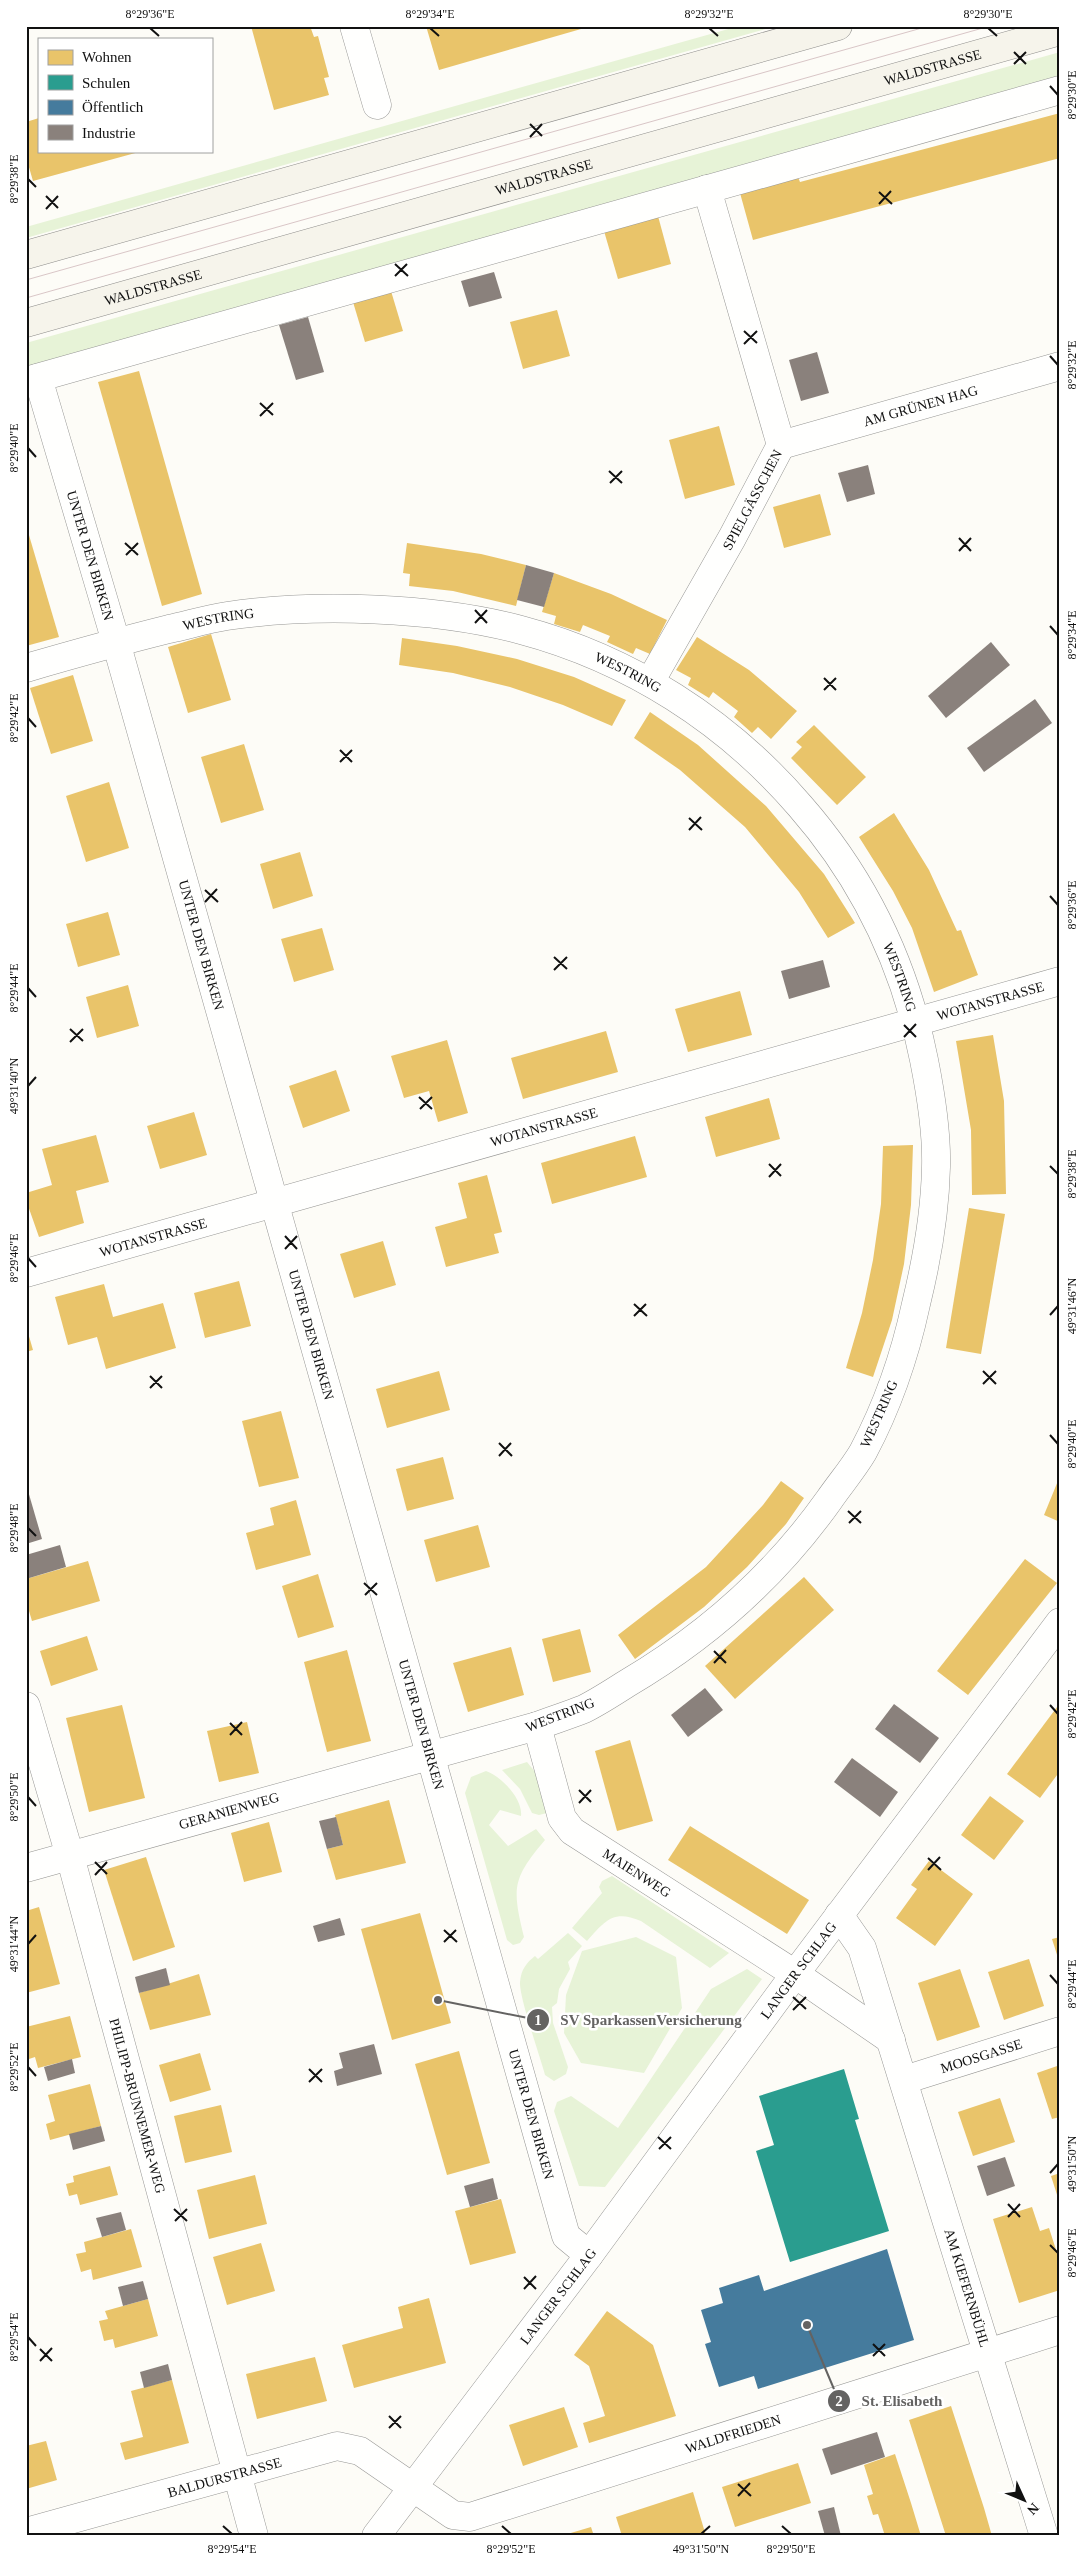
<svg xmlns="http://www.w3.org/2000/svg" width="1086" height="2562" font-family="Georgia,serif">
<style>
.green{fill:#e7f3d7}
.homes{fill:#e9c46a}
.schools{fill:#2a9d8f}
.public{fill:#457b9d}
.industry{fill:#8a817c}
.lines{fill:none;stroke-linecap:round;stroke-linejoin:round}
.street-casing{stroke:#979795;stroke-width:29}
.secondary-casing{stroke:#8e8d8b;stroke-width:29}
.street{stroke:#fffffe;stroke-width:28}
.secondary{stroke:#f6f4eb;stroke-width:28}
.tram{stroke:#d9c6c7;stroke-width:1}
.ticks{fill:none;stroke:#111;stroke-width:2}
.labels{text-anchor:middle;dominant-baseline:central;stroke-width:5;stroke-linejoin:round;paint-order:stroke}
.street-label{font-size:14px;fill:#111;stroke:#fff}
.leader{fill:none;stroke:#646362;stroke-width:2}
.callout-dot{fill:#646362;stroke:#fff;stroke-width:2}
.mark-label{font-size:15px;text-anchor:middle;font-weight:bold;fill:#fff}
.callout-label{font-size:15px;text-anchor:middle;font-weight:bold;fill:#646362;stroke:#fff;stroke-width:5;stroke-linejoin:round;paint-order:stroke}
.neatline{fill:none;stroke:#111;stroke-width:2}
.ticks-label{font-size:12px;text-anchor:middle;fill:#111}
</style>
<rect width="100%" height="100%" fill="#fdfcf7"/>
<g class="green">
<path d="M739,26h37l-750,212v-11z"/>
<path d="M1060,52v26l-1034,291v-26z"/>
<path d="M527,1762l9,11 11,40 -8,2 -7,-2 -12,-24 -18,-19z"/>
<path d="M486,1771c15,5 37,28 35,45l-21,-6 -11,15 19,21 28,-17 9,11c-33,39 -33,48 -21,97l-4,6 -7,2 -6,-5 -42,-147 6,-16z"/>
<path d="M612,1876l117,77 -19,15 -69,-47c-28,-12 -36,0 -54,20l-15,-13 30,-35 -3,-6 3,-6z"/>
<path d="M568,1933l14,13 -14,16 2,7 -11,20 -2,14 -5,4 1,16 15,44 -2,7 -12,7 -9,-6c-5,-19 -26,-78 -25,-93 1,-12 6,-19 15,-26l3,3z"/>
<path d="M636,1937l40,20 6,51 -38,65 -63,-10 -17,-30 2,-38 16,-44z"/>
<path d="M747,1969l15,10 -157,208 -26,-1 -25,-75 3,-9 14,-6 47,32 93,-139z"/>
</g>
<g class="homes">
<path d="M251,26h59l4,11 4,-1 11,41 -5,1 5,17 -55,15z"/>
<path d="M426,26h162v1l-149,43z"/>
<path d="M1060,113v45l-307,82 -13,-47 58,-16 2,5z"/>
<path d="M39,118v33l100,1 -106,29 -7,-24v-35z"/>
<path d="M658,216l13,48 -53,15 -14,-48z"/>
<path d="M391,291l12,40 -38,11 -12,-40z"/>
<path d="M557,310l13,46 -47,13 -13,-47z"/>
<path d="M139,371l63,223 -40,12 -64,-224z"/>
<path d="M719,426l16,59 -50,14 -16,-59z"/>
<path d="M820,494l11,41 -47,13 -11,-41z"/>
<path d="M26,525l33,112 -33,9z"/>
<path d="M407,543l74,11 45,11 -10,41 -63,-15 -44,-5 1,-12 -7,-1z"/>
<path d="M554,573l57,21 56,26 -17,34 -14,-6 -3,6 -26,-12 3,-6 -27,-11 -3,7 -26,-8 2,-8 -14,-4z"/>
<path d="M211,634l20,66 -43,13 -20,-66z"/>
<path d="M697,637l52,33 48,41 -26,28 -13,-12 -6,6 -18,-16 4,-6 -25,-19 -4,6 -21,-13 3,-7 -15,-8z"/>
<path d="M402,638l55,8 60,13 57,18 52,23 -14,26 -49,-21 -53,-18 -57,-14 -54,-8z"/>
<path d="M73,675l20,66 -42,13 -21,-66z"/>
<path d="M650,712l48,33 68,61 58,68 31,49 -27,15 -29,-46 -54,-65 -65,-57 -46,-32z"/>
<path d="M814,725l52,52 -29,28 -46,-47 11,-11 -6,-5z"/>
<path d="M244,744l20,66 -43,13 -20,-66z"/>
<path d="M109,782l20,66 -43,14 -20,-66z"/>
<path d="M894,813l35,57 28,61 4,-1 17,45 -44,17 -22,-64 -19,-37 -34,-54z"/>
<path d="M300,852l13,44 -40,13 -13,-45z"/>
<path d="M108,912l12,43 -42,12 -12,-43z"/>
<path d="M322,928l12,42 -40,12 -13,-43z"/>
<path d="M128,985l11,41 -42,12 -11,-41z"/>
<path d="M740,991l12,44 -64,17 -13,-43z"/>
<path d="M606,1031l12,41 -95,27 -12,-41z"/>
<path d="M993,1035l11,66 2,93 -34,1 -1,-65 -15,-89z"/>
<path d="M447,1040l21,73 -30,9 -9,-31 -25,7 -13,-42z"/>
<path d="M336,1070l14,41 -47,17 -14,-42z"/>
<path d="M769,1098l11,41 -64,18 -11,-40z"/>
<path d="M194,1112l13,43 -47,14 -13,-43z"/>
<path d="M96,1135l13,47 -33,9 8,32 -45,14 -13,-37v-7l26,-8 -10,-36z"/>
<path d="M635,1136l12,41 -95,27 -11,-41z"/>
<path d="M913,1145l-2,60 -7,59 -12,56 -19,57 -27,-9 16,-55 11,-53 8,-56 2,-58z"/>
<path d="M487,1175l15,57 -8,2 5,19 -53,14 -11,-40 32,-9 -9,-35z"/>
<path d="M969,1208l36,6 -24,140 -35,-6z"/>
<path d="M383,1241l13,44 -42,13 -14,-44z"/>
<path d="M239,1281l12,45 -46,12 -11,-45z"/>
<path d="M104,1284l9,33 50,-14 13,45 -70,21 -9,-32 -29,8 -13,-48z"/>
<path d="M26,1326l7,24 -7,2z"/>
<path d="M439,1371l11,39 -63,18 -11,-39z"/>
<path d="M281,1411l18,67 -40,9 -17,-66z"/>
<path d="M443,1457l11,42 -47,12 -11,-42z"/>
<path d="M1060,1476v46l-16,-7z"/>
<path d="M781,1481l23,17 -18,26 -39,43 -43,40 -69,52 -17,-24 88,-68 57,-62z"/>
<path d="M296,1500l15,55 -55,15 -10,-37 28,-8 -4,-17z"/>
<path d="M478,1525l12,42 -54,15 -12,-42z"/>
<path d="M1025,1559l32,24 -89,112 -31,-24z"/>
<path d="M88,1561l12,40 -68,20 -6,-20v-22z"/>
<path d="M318,1574l16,53 -36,11 -16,-52z"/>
<path d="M804,1577l30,33 -99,89 -30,-33z"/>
<path d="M580,1629l11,43 -38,10 -11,-43z"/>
<path d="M87,1636l11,34 -47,16 -11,-35z"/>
<path d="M511,1647l13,48 -56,17 -15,-49z"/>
<path d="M347,1650l24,91 -44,11 -23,-90z"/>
<path d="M1060,1703v68l-20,27 -33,-24z"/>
<path d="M122,1705l23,93 -56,14 -23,-94z"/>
<path d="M247,1722l12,51 -40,9 -12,-51z"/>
<path d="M630,1740l23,81 -36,10 -22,-80z"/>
<path d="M990,1796l34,25 -30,39 -33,-25z"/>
<path d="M389,1800l17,63 -70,17 -9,-31 16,-4 -8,-30z"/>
<path d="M269,1822l13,50 -38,10 -13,-49z"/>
<path d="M690,1826l119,74 -22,34 -119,-74z"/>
<path d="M146,1857l29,90 -42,14 -29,-91z"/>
<path d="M929,1861l44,33 -38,52 -39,-28 21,-29 -6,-4z"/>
<path d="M39,1907l21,77 -34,9v-82z"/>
<path d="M420,1913l31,110 -59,17 -31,-111z"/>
<path d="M1060,1937v24h-1l-7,-22z"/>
<path d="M1029,1959l15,47 -40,14 -16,-48z"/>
<path d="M960,1969l20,58 -43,14 -19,-58z"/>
<path d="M199,1974l12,41 -61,15 -11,-37z"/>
<path d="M70,2016l11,41 -43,11 -3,-11 -9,3v-22h3l-3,-11z"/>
<path d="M459,2051l31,112 -43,12 -32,-111z"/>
<path d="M200,2053l11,37 -41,12 -11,-37z"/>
<path d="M1060,2065v52l-8,2 -15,-46z"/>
<path d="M90,2084l11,42 -51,14 -4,-16 9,-3 -7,-26z"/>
<path d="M1000,2098l15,44 -42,14 -15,-44z"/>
<path d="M221,2105l11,47 -47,11 -11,-47z"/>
<path d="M110,2166l8,29 -38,10 -3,-11 -8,2 -3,-12 8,-2 -1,-6z"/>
<path d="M1060,2173v28h-1l-8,-25z"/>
<path d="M255,2175l12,49 -58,15 -12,-49z"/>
<path d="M501,2199l15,54 -46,12 -15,-54z"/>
<path d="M1032,2207l8,24 9,-3 11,34v28l-41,13 -26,-84z"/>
<path d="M131,2229l11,38 -49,13 -2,-11 -10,3 -5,-18 10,-2 -2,-10z"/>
<path d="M261,2243l14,48 -48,14 -14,-48z"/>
<path d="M429,2298l17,65 -92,25 -12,-43 61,-17 -5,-21z"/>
<path d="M148,2299l10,37 -43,12 -2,-9 -9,2 -5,-20 9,-2 -3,-8z"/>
<path d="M607,2311l46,34 23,71 -87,27 -6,-20 22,-7 -16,-50 -15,-11z"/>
<path d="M315,2357l12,44 -70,18 -11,-45z"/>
<path d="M172,2380l17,63 -64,17 -5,-17 23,-6 -12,-46z"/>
<path d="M951,2406l33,102 8,28h-46l-21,-66 -16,-50z"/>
<path d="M564,2407l14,40 -55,19 -14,-41z"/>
<path d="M46,2441l11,39 -31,9v-43z"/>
<path d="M895,2454l16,49 10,33h-36l-7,-22 -5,1 -6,-19 6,-2 -9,-29z"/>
<path d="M798,2463l13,40 -76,24 -13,-40z"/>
<path d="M693,2492l13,44h-84l-6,-19z"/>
<path d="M591,2527l3,9h-30v-1z"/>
</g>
<path class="schools" d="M844,2069l15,50 -4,1 34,111 -99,31 -34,-111 18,-6 -15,-49z"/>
<path class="public" d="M887,2249l27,91 -156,49 -4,-13 -35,11 -14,-43 6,-2 -10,-32 22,-7 -4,-15 40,-13 5,16z"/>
<g class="industry">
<path d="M494,272l8,26 -33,9 -8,-26z"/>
<path d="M308,317l16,55 -28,8 -17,-55z"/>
<path d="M817,352l12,41 -28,8 -12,-41z"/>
<path d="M868,465l7,29 -28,8 -9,-29z"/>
<path d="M526,565l28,8 -10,34 -27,-7z"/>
<path d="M991,642l19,23 -64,53 -18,-22z"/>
<path d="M1035,699l17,24 -68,49 -17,-24z"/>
<path d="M823,960l7,27 -41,12 -8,-28z"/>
<path d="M26,1484l16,55 -16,5z"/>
<path d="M60,1545l6,22 -40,12v-24z"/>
<path d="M705,1688l18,22 -35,27 -17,-22z"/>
<path d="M894,1704l45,34 -19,25 -45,-34z"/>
<path d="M852,1758l46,34 -18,25 -46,-35z"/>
<path d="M336,1817l7,28 -16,4 -8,-28z"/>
<path d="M340,1918l5,17 -27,7 -5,-16z"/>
<path d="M166,1968l4,17 -31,8 -4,-16z"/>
<path d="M374,2044l8,30 -45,12 -3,-15 9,-3 -4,-15z"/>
<path d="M72,2059l3,14 -27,8 -4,-14z"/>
<path d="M101,2126l4,15 -32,9 -4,-16z"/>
<path d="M1005,2157l10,29 -28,10 -10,-30z"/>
<path d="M493,2178l5,21 -28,8 -6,-21z"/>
<path d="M121,2212l5,18 -24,7 -6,-19z"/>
<path d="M143,2281l5,18 -25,7 -5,-19z"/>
<path d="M168,2364l4,16 -28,8 -4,-16z"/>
<path d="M877,2432l8,25 -54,18 -9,-26z"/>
<path d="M834,2507l7,29h-16l-7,-25z"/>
</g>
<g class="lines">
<defs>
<g id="street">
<path d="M354,26l23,79"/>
<path id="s1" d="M38,378l78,264 450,1594 23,19"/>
<path d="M26,381l1034,-291"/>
<path id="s2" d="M781,445l279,-79"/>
<path id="s3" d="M26,668c48,-14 95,-27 143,-39 19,-4 38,-10 58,-13 87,-13 209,-9 294,14 109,29 206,91 279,176 64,73 105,159 124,254 7,35 13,72 12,107 -1,47 -9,92 -20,137 -11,51 -28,101 -53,148 -10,17 -23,32 -34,48 -54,76 -123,137 -203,184 -14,9 -28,18 -42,25 -15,6 -31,11 -47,17l-511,142"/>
<path id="s4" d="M650,682l82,-144 49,-93 -74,-256"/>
<path id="s5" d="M26,1273l1034,-292"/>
<path id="s6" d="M26,1706l44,150 184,680"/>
<path id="s7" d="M537,1726l25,92 10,13 223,143 96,66"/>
<path id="s8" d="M839,1915l23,33 182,588"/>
<path id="s9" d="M904,2080l156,-49"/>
<path id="s10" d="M26,2532l311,-86 23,5 93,64 17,2 590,-187"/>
<path id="s11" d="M376,2536l213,-281 206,-281 265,-352"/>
</g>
<g id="secondary">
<path d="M26,255l812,-229"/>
<path id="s12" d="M26,323l1034,-292"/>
</g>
</defs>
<use href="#street" class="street-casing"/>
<use href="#secondary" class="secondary-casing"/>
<use href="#street" class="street"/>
<use href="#secondary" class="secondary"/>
<g class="tram">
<path d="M26,280l903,-254"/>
<path d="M26,298l964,-272"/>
</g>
</g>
<path class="ticks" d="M150,28l9,8M430,28l9,8M709,28l9,8M988,28l9,8M1014,52l12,12M1014,64l12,-12M1050,86l8,9M530,124l12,12M530,137l12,-13M28,179l8,8M879,192l13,12M46,196l12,12M879,204l12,-13M46,209l12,-13M395,264l13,12M395,276l12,-12M744,331l13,12M744,344l13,-13M1050,356l8,9M260,403l13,12M260,416l13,-13M28,448l8,9M609,471l13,12M610,483l12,-12M959,538l12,13M125,543l13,12M959,551l12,-13M126,555l12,-12M475,610l12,13M475,623l12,-13M1050,626l8,9M824,678l12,12M824,690l12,-12M28,718l8,9M340,750l12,12M340,762l12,-12M689,818l13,12M689,830l12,-13M205,890l13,12M1050,896l8,9M205,902l12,-13M554,957l13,12M554,970l13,-13M28,988l8,9M904,1025l12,12M70,1029l13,12M904,1037l12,-13M70,1042l13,-13M28,1086l8,-9M419,1097l13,12M420,1109l12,-12M769,1164l12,12M1050,1166l8,8M769,1177l12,-13M285,1236l12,13M285,1249l12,-13M28,1258l8,9M634,1304l13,12M1050,1315l8,-9M634,1316l12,-12M983,1371l13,13M150,1376l12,12M983,1384l13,-13M150,1388l12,-12M1050,1435l8,9M499,1443l13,13M499,1456l12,-13M848,1511l13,12M849,1523l12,-12M28,1528l8,8M364,1583l13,12M365,1595l12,-12M714,1651l12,12M714,1663l12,-13M1050,1705l8,9M230,1723l12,12M230,1735l12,-13M579,1790l12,12M28,1797l8,9M579,1803l12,-13M928,1858l13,12M95,1862l12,12M928,1870l12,-13M95,1875l12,-13M444,1930l13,12M444,1942l12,-12M28,1944l8,-9M1050,1975l8,9M793,1997l13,12M793,2010l13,-13M28,2067l8,9M309,2069l13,13M309,2082l13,-13M658,2137l13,12M659,2149l12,-12M1050,2173l8,-9M1008,2204l12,13M174,2209l13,12M1008,2217l12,-13M175,2221l12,-12M1050,2245l8,8M524,2277l12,12M524,2289l12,-13M28,2337l8,9M873,2344l12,12M40,2349l12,12M873,2356l12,-12M40,2361l12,-13M389,2416l12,12M389,2428l12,-12M738,2484l13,12M738,2496l12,-13M223,2526l9,8M502,2526l9,8M782,2526l9,8M701,2534l9,-8"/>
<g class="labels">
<g class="street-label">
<text stroke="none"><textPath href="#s12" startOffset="942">WALDSTRASSE</textPath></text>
<text stroke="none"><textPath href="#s12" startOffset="538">WALDSTRASSE</textPath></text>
<text stroke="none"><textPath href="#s12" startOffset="132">WALDSTRASSE</textPath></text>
<text stroke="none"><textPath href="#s2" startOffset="145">AM GRÜNEN HAG</textPath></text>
<text stroke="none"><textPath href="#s4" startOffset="209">SPIELGÄSSCHEN</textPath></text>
<text stroke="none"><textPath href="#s1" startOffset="185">UNTER DEN BIRKEN</textPath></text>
<text stroke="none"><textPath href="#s3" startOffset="199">WESTRING</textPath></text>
<text stroke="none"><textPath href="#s3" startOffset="619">WESTRING</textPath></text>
<text stroke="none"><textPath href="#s1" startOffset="590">UNTER DEN BIRKEN</textPath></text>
<text stroke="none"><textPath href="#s3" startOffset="1038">WESTRING</textPath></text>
<text stroke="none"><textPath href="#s5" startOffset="1002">WOTANSTRASSE</textPath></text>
<text stroke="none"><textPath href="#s5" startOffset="538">WOTANSTRASSE</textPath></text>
<text stroke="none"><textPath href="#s5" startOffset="132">WOTANSTRASSE</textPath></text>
<text stroke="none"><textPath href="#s1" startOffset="995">UNTER DEN BIRKEN</textPath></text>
<text transform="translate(879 1414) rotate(-66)">WESTRING</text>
<text transform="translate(560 1715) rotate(-21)">WESTRING</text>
<text stroke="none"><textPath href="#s1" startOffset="1400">UNTER DEN BIRKEN</textPath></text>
<text transform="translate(229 1811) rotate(-16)">GERANIENWEG</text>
<text stroke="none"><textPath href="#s7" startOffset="189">MAIENWEG</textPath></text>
<text stroke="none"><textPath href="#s11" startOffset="706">LANGER SCHLAG</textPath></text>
<text stroke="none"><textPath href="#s9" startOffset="81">MOOSGASSE</textPath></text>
<text stroke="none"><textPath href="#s6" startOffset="415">PHILIPP-BRUNNEMER-WEG</textPath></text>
<text stroke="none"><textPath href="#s1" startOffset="1805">UNTER DEN BIRKEN</textPath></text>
<text stroke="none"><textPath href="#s8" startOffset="396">AM KIEFERNBÜHL</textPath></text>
<text stroke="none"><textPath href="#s11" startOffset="301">LANGER SCHLAG</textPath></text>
<text stroke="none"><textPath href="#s10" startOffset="752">WALDFRIEDEN</textPath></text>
<text stroke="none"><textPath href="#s10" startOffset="206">BALDURSTRASSE</textPath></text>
</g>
</g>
<path class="leader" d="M438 2000L538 2020M807 2325L839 2401"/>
<g class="callout-dot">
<circle cx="438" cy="2000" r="5"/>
<circle cx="807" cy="2325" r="5"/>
<circle cx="538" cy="2020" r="12"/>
<circle cx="839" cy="2401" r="12"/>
</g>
<g class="mark-label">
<text x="538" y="2025">1</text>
<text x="839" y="2406">2</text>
</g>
<g class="callout-label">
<text x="651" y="2025">SV SparkassenVersicherung</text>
<text x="902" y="2406">St. Elisabeth</text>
</g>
<rect width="1086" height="2562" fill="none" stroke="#ffffff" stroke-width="55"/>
<rect x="38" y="38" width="175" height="115" fill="#ffffff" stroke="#a0a0a0"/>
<rect x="48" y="50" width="25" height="15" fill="#e9c46a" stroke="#a0a0a0"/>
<text x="82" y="62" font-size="15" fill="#111111">Wohnen</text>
<rect x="48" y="75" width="25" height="15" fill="#2a9d8f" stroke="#a0a0a0"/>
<text x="82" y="88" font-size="15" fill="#111111">Schulen</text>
<rect x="48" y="100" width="25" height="15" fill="#457b9d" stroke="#a0a0a0"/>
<text x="82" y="112" font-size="15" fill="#111111">Öffentlich</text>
<rect x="48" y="125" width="25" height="15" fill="#8a817c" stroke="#a0a0a0"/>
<text x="82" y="138" font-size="15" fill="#111111">Industrie</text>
<g transform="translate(1024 2500) rotate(134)" stroke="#ffffff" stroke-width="4" paint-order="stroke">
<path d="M0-4L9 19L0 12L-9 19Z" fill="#111111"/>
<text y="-8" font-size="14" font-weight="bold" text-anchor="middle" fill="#111111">N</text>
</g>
<rect x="28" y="28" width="1030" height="2506" class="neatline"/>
<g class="ticks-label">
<text x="150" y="18">8°29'36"E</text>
<text x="430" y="18">8°29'34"E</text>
<text x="709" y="18">8°29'32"E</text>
<text x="988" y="18">8°29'30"E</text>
<text transform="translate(1072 95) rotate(-90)" y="4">8°29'30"E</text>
<text transform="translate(14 179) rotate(-90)" y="4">8°29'38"E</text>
<text transform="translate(1072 365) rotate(-90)" y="4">8°29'32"E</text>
<text transform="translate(14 448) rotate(-90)" y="4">8°29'40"E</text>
<text transform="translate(1072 635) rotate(-90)" y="4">8°29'34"E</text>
<text transform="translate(14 718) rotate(-90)" y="4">8°29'42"E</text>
<text transform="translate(1072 905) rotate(-90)" y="4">8°29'36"E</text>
<text transform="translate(14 988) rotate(-90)" y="4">8°29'44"E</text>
<text transform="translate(14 1086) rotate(-90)" y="4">49°31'40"N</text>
<text transform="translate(1072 1174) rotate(-90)" y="4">8°29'38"E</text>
<text transform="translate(14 1258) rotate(-90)" y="4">8°29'46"E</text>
<text transform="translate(1072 1306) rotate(-90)" y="4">49°31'46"N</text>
<text transform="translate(1072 1444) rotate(-90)" y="4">8°29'40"E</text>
<text transform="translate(14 1528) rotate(-90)" y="4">8°29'48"E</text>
<text transform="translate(1072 1714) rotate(-90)" y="4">8°29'42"E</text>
<text transform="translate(14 1797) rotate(-90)" y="4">8°29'50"E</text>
<text transform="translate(14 1944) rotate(-90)" y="4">49°31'44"N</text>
<text transform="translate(1072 1984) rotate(-90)" y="4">8°29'44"E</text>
<text transform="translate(14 2067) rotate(-90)" y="4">8°29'52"E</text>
<text transform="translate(1072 2164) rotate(-90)" y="4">49°31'50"N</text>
<text transform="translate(1072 2253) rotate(-90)" y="4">8°29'46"E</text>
<text transform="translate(14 2337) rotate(-90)" y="4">8°29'54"E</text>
<text x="232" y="2553">8°29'54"E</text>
<text x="511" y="2553">8°29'52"E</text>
<text x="701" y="2553">49°31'50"N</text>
<text x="791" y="2553">8°29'50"E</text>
</g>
</svg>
